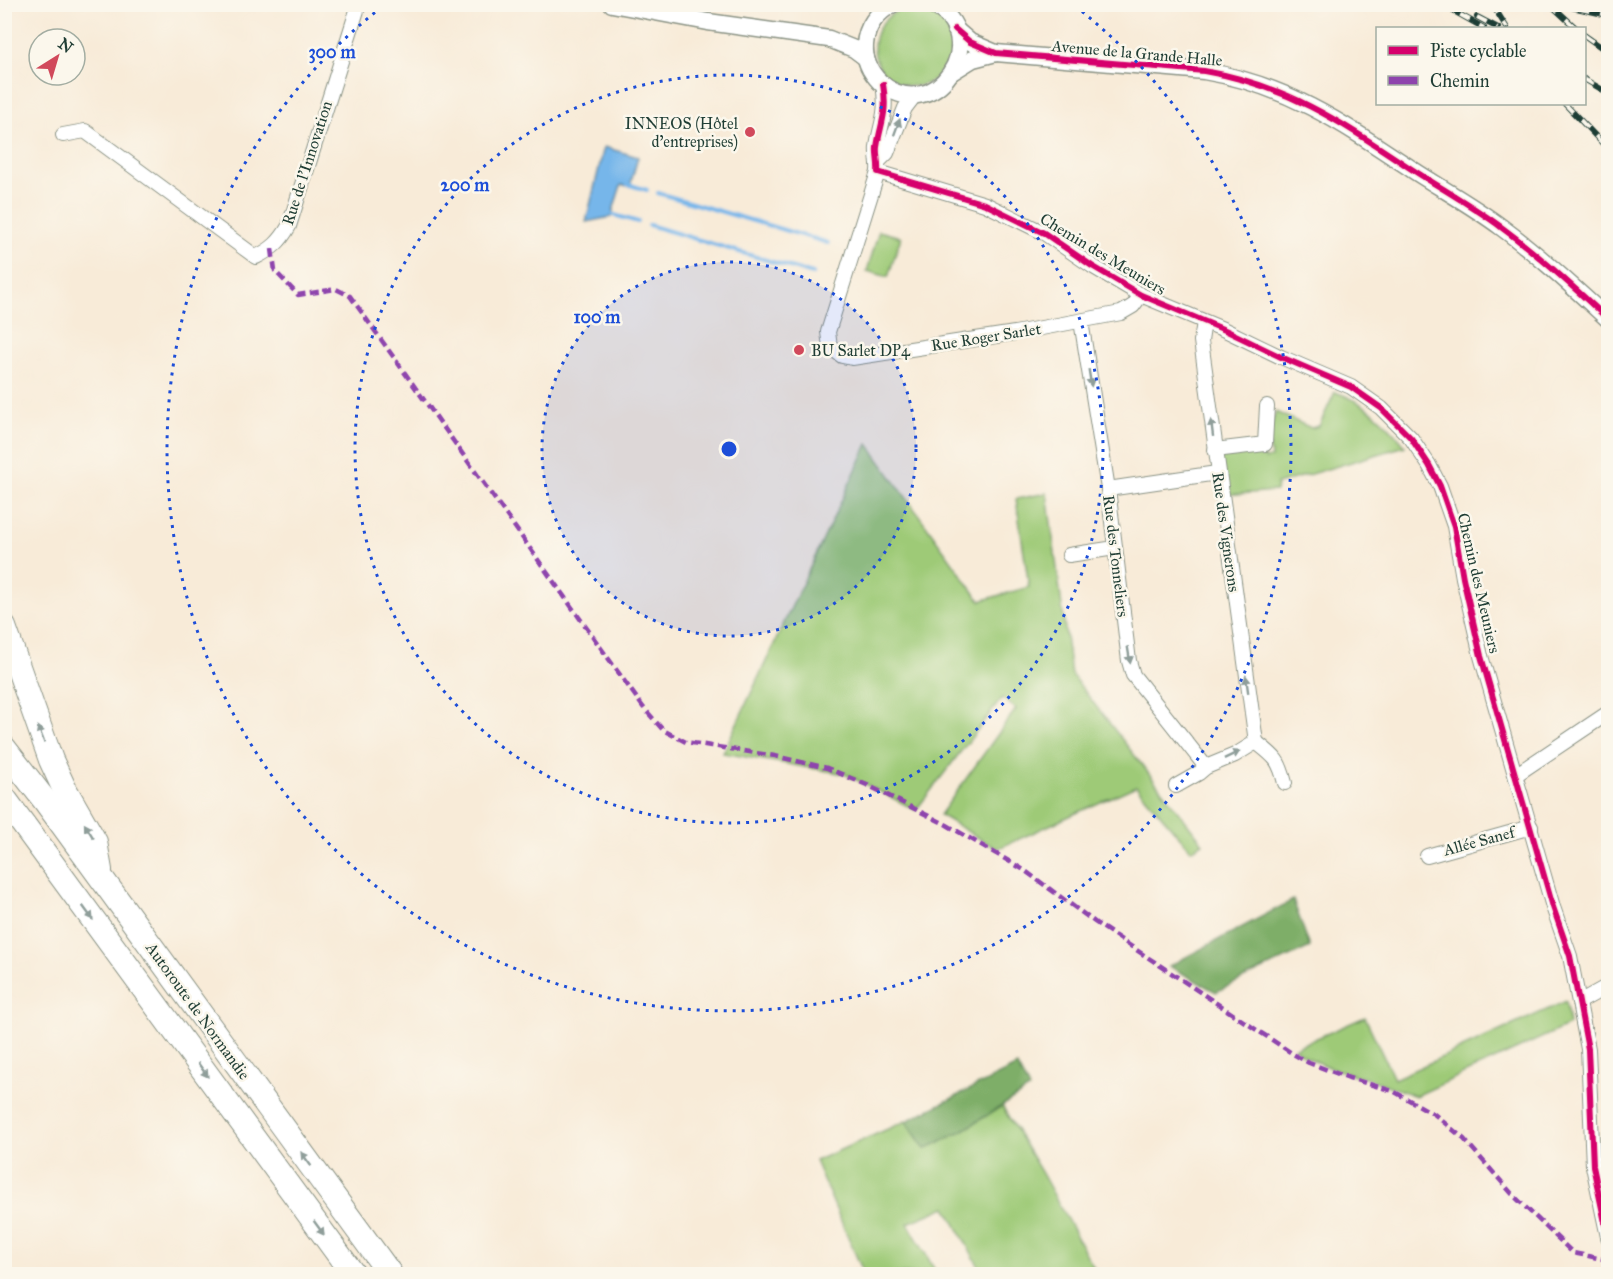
<svg xmlns="http://www.w3.org/2000/svg" width="1613" height="1279" font-family="'IM FELL Great Primer',serif">
<style>
.green{fill:#9eca77;stroke:#5e8456;stroke-width:1.5}
.forest{fill:#7eae68;stroke:#4e764e;stroke-width:1.5}
.water{fill:#76b6ea;stroke:#4a7a8f;stroke-width:1.5}
.lines{fill:none;stroke-linecap:round;stroke-linejoin:round}
.stream{stroke:#76b6ea;stroke-width:4}
.minor-casing{stroke:#8c9486;stroke-width:16}
.tertiary-casing{stroke:#8c9486;stroke-width:19}
.motorway-casing{stroke:#8c9486;stroke-width:26}
.minor{stroke:#fff;stroke-width:14}
.tertiary{stroke:#fff;stroke-width:16}
.motorway{stroke:#fff;stroke-width:24}
.rail-casing{stroke:#1f3d34;stroke-width:6}
.rail{stroke:#fbf7ec;stroke-width:4;stroke-dasharray:11;stroke-linecap:butt}
.quiet{stroke:#8e44ad;stroke-width:4.5;stroke-dasharray:9 4.5;stroke-linecap:butt}
.cycleway-casing{stroke:#fbf7ec;stroke-width:10}
.cycleway{stroke:#d6006c;stroke-width:6}
.oneway{fill:#8f9e9a}
.ring{fill:none;stroke:#1d4ed8;stroke-width:3;stroke-dasharray:3 6}
.poi-dot{fill:#d1495b;stroke:#fbf7ec;stroke-width:2}
.labels{text-anchor:middle;dominant-baseline:central;stroke-width:5;stroke-linejoin:round;paint-order:stroke}
.street-label{font-size:16px;fill:#1f3d34;stroke:#fbf7ec}
.poi-label{font-size:16px;fill:#1f3d34;stroke:#fbf7ec;text-anchor:end}
.centre{fill:#1d4ed8;stroke:#fbf7ec;stroke-width:3}
.ring-label{font-size:18px;text-anchor:middle;font-weight:bold;fill:#1d4ed8;stroke:#fbf7ec;stroke-width:5;stroke-linejoin:round;paint-order:stroke}
</style>
<rect width="100%" height="100%" fill="#fbf7ec"/>
<filter id="ink" filterUnits="userSpaceOnUse"><feTurbulence type="fractalNoise" baseFrequency=".0167" numOctaves="2"/><feDisplacementMap in="SourceGraphic" scale="12" xChannelSelector="R" yChannelSelector="G"/><feConvolveMatrix kernelMatrix="1 2 1 2 8 2 1 2 1" color-interpolation-filters="sRGB"/></filter>
<filter id="wash" filterUnits="userSpaceOnUse"><feTurbulence type="fractalNoise" baseFrequency=".008" numOctaves="4" result="noise"/><feDisplacementMap in="SourceGraphic" scale="24" xChannelSelector="R" yChannelSelector="G"/><feGaussianBlur stdDeviation="1.35" result="paint"/><feColorMatrix in="noise" values="0 0 0 0 0 0 0 0 0 0 0 0 0 0 0 0 0 1.4 0 .05"/><feComposite in="paint" operator="in"/></filter>
<g filter="url(#wash)">
<rect width="100%" height="100%" fill="#f8ebd8"/>
<g class="green">
<circle cx="913" cy="47" r="39"/>
<path d="M879,231l22,6 -13,40 -21,-6z"/>
<path d="M1335,392c29,9 52,30 70,54l-128,38 -1,7 -51,4 -7,-40 39,-6 5,3 3,7 6,-1 -3,-28 8,-18 35,16 8,-2z"/>
<path d="M868,444l113,158 2,-2 46,-13 -13,-88 31,-6 24,181 132,169 -12,7 -55,-64 -139,63 -57,-34 76,-106 -14,-11 -86,112 -71,-36 -122,-21z"/>
<path d="M1566,1001l3,24 -153,71c-12,-4 -24,-9 -35,-13 -29,-10 -63,-15 -87,-35l71,-31 29,62z"/>
<path d="M1002,1106l41,69 54,99h-114l-37,-67 -38,16 29,51h-73l-49,-113 91,-40 19,28 37,-18z"/>
</g>
<g class="forest">
<path d="M1293,900l17,47 -94,45 -47,-26z"/>
<path d="M1017,1066l12,23 -67,42 -37,18 -19,-28z"/>
</g>
<path class="water" d="M604,147l34,10 -8,29 -9,-1 -10,32 -25,5z"/>
<g class="lines">
<g class="stream">
<path d="M627,184l20,6"/>
<path d="M658,193l150,44"/>
<path d="M607,213l31,9"/>
<path d="M649,225l164,49"/>
<path d="M812,238l16,5"/>
</g>
</g>
</g>
<g filter="url(#ink)">
<g class="lines">
<defs>
<g id="minor">
<path d="M883,84c5,30 -2,37 -6,63 -1,8 2,16 1,25l107,32 59,29 48,33 49,29 84,35 56,27 70,30 30,21 30,30 18,27 11,21 14,40 9,52 18,78 72,251 17,49 18,93 5,117 15,71"/>
<path d="M63,135l22,-4 171,126c16,-8 24,-15 33,-31l70,-222"/>
<path d="M879,161l8,-8 18,-45 10,-13"/>
<path d="M878,172l-50,160 2,15 12,9 10,2 163,-25 106,-20 12,-7 8,-11"/>
<path d="M1081,321l27,168 21,172 4,14 73,92"/>
<path d="M1204,322l-3,19 55,401"/>
<path d="M1215,450l50,-6 2,-38"/>
<path d="M1108,489l109,-16"/>
<path d="M1069,555l46,-7"/>
<path d="M1256,742c19,15 23,17 29,41"/>
<path d="M1517,774l91,-61"/>
<path d="M1176,786l23,-13 7,-6 29,-12 21,-13"/>
<path d="M1427,856l104,-29"/>
<path d="M1579,1002l29,-16"/>
</g>
<g id="tertiary">
<path d="M612,4l96,18 121,17 25,10 12,9"/>
<path d="M893,4c-16,8 -27,23 -28,41 -1,14 5,27 15,37 53,48 117,-45 51,-78"/>
<path d="M955,29l15,13 26,11 208,18c84,14 140,53 209,99 29,19 60,36 88,57 38,28 72,60 107,92"/>
<path d="M952,72l21,-13 23,-6"/>
</g>
<g id="motorway">
<path d="M4,627l47,133 13,28 31,54 5,28"/>
<path d="M4,748l42,54 344,472"/>
<path d="M4,798l349,476"/>
</g>
</defs>
<use href="#minor" class="minor-casing"/>
<use href="#tertiary" class="tertiary-casing"/>
<use href="#motorway" class="motorway-casing"/>
<use href="#minor" class="minor"/>
<use href="#tertiary" class="tertiary"/>
<use href="#motorway" class="motorway"/>
<defs>
<g id="rail">
<path d="M1441,4l43,24"/>
<path d="M1492,4l15,24"/>
<path d="M1550,4l26,24"/>
<path d="M1558,4l50,11"/>
<path d="M1477,17l21,11"/>
<path d="M1584,35l24,17"/>
<path d="M1584,79l24,14"/>
<path d="M1565,104l43,45"/>
</g>
</defs>
<use href="#rail" class="rail-casing"/>
<use href="#rail" class="rail"/>
<path class="quiet" d="M272,249l3,22 23,24 38,-6 14,7 293,411 20,23 23,12 89,14 52,12 40,17 80,40 77,45 72,53 197,131 16,9 40,15 44,13 41,23 30,25 50,57 59,57 35,7"/>
<defs>
<g id="cycleway">
<path d="M955,29l15,13 26,11 208,18c84,14 140,53 209,99 29,19 60,36 88,57 38,28 72,60 107,92"/>
<path d="M883,84c5,30 -2,37 -6,63 -1,8 2,16 1,25l107,32 59,29 48,33 49,29 84,35 56,27 70,30 30,21 30,30 18,27 11,21 14,40 9,52 18,78 72,251 17,49 18,93 5,117 15,71"/>
</g>
</defs>
<use href="#cycleway" class="cycleway-casing"/>
<use href="#cycleway" class="cycleway"/>
</g>
<defs><path id="oneway-solid" d="M-6-.8H1V-3.2L6.5 0L1 3.2V.8H-6Z" transform="scale(1.5)"/></defs>
<g class="oneway">
<use href="#oneway-solid" transform="translate(897 127) rotate(-70)"/>
<use href="#oneway-solid" transform="translate(1090 378) rotate(81)"/>
<use href="#oneway-solid" transform="translate(1212 428) rotate(-97)"/>
<use href="#oneway-solid" transform="translate(1129 655) rotate(81)"/>
<use href="#oneway-solid" transform="translate(1247 684) rotate(-98)"/>
<use href="#oneway-solid" transform="translate(41 734) rotate(-111)"/>
<use href="#oneway-solid" transform="translate(1232 755) rotate(-26)"/>
<use href="#oneway-solid" transform="translate(89 831) rotate(-122)"/>
<use href="#oneway-solid" transform="translate(88 913) rotate(54)"/>
<use href="#oneway-solid" transform="translate(203 1070) rotate(54)"/>
<use href="#oneway-solid" transform="translate(306 1159) rotate(-126)"/>
<use href="#oneway-solid" transform="translate(319 1228) rotate(54)"/>
</g>
</g>
<circle cx="729" cy="449" r="187" fill="#1d4ed8" fill-opacity=".12"/>
<g class="ring">
<circle cx="729" cy="449" r="187"/>
<circle cx="729" cy="449" r="374"/>
<path d="M1075 6A562 562 0 1 1 383 6"/>
</g>
<g class="poi-dot">
<circle cx="750" cy="132" r="6"/>
<circle cx="799" cy="350" r="6"/>
</g>
<g class="labels">
<g class="street-label">
<text transform="translate(1137 53) rotate(5)">Avenue de la Grande Halle</text>
<text transform="translate(307 163) rotate(-72)">Rue de l'Innovation</text>
<text transform="translate(1103 254) rotate(31)">Chemin des Meuniers</text>
<text transform="translate(986 337) rotate(-9)">Rue Roger Sarlet</text>
<text transform="translate(1226 532) rotate(82)">Rue des Vignerons</text>
<text transform="translate(1116 556) rotate(83)">Rue des Tonneliers</text>
<text transform="translate(1479 583) rotate(77)">Chemin des Meuniers</text>
<text transform="translate(1479 841) rotate(-15)">Allée Sanef</text>
<text transform="translate(198 1011) rotate(54)">Autoroute de Normandie</text>
</g>
<g class="poi-label">
<text x="738" y="123">INNEOS (Hôtel<tspan x="738" dy="18">d'entreprises)</tspan></text>
<text x="811" y="350" text-anchor="start">BU Sarlet DP4</text>
</g>
</g>
<circle cx="729" cy="449" r="9" class="centre"/>
<g class="ring-label">
<text x="332" y="58">300 m</text>
<text x="465" y="191">200 m</text>
<text x="597" y="323">100 m</text>
</g>
<rect width="1613" height="1279" fill="none" stroke="#fbf7ec" stroke-width="24"/>
<rect x="1376" y="27" width="210" height="78" fill="#fbf7ec" stroke="#a3ada2" stroke-width="1.5"/>
<rect x="1388" y="46" width="30" height="9" fill="#d6006c" stroke="#a3ada2" stroke-width="1.5"/>
<text x="1430" y="57" font-size="18" fill="#1f3d34">Piste cyclable</text>
<rect x="1388" y="76" width="30" height="9" fill="#8e44ad" stroke="#a3ada2" stroke-width="1.5"/>
<text x="1430" y="87" font-size="18" fill="#1f3d34">Chemin</text>
<g transform="translate(57 57) rotate(37)"><circle r="28" fill="#fbf7ec" stroke="#a3ada2" stroke-width="1.5"/>
<path d="M0-4.5L10 22L0 15L-10 22Z" fill="#d1495b"/>
<text y="-9" font-size="16" font-weight="bold" text-anchor="middle" fill="#1f3d34">N</text>
</g>
</svg>
